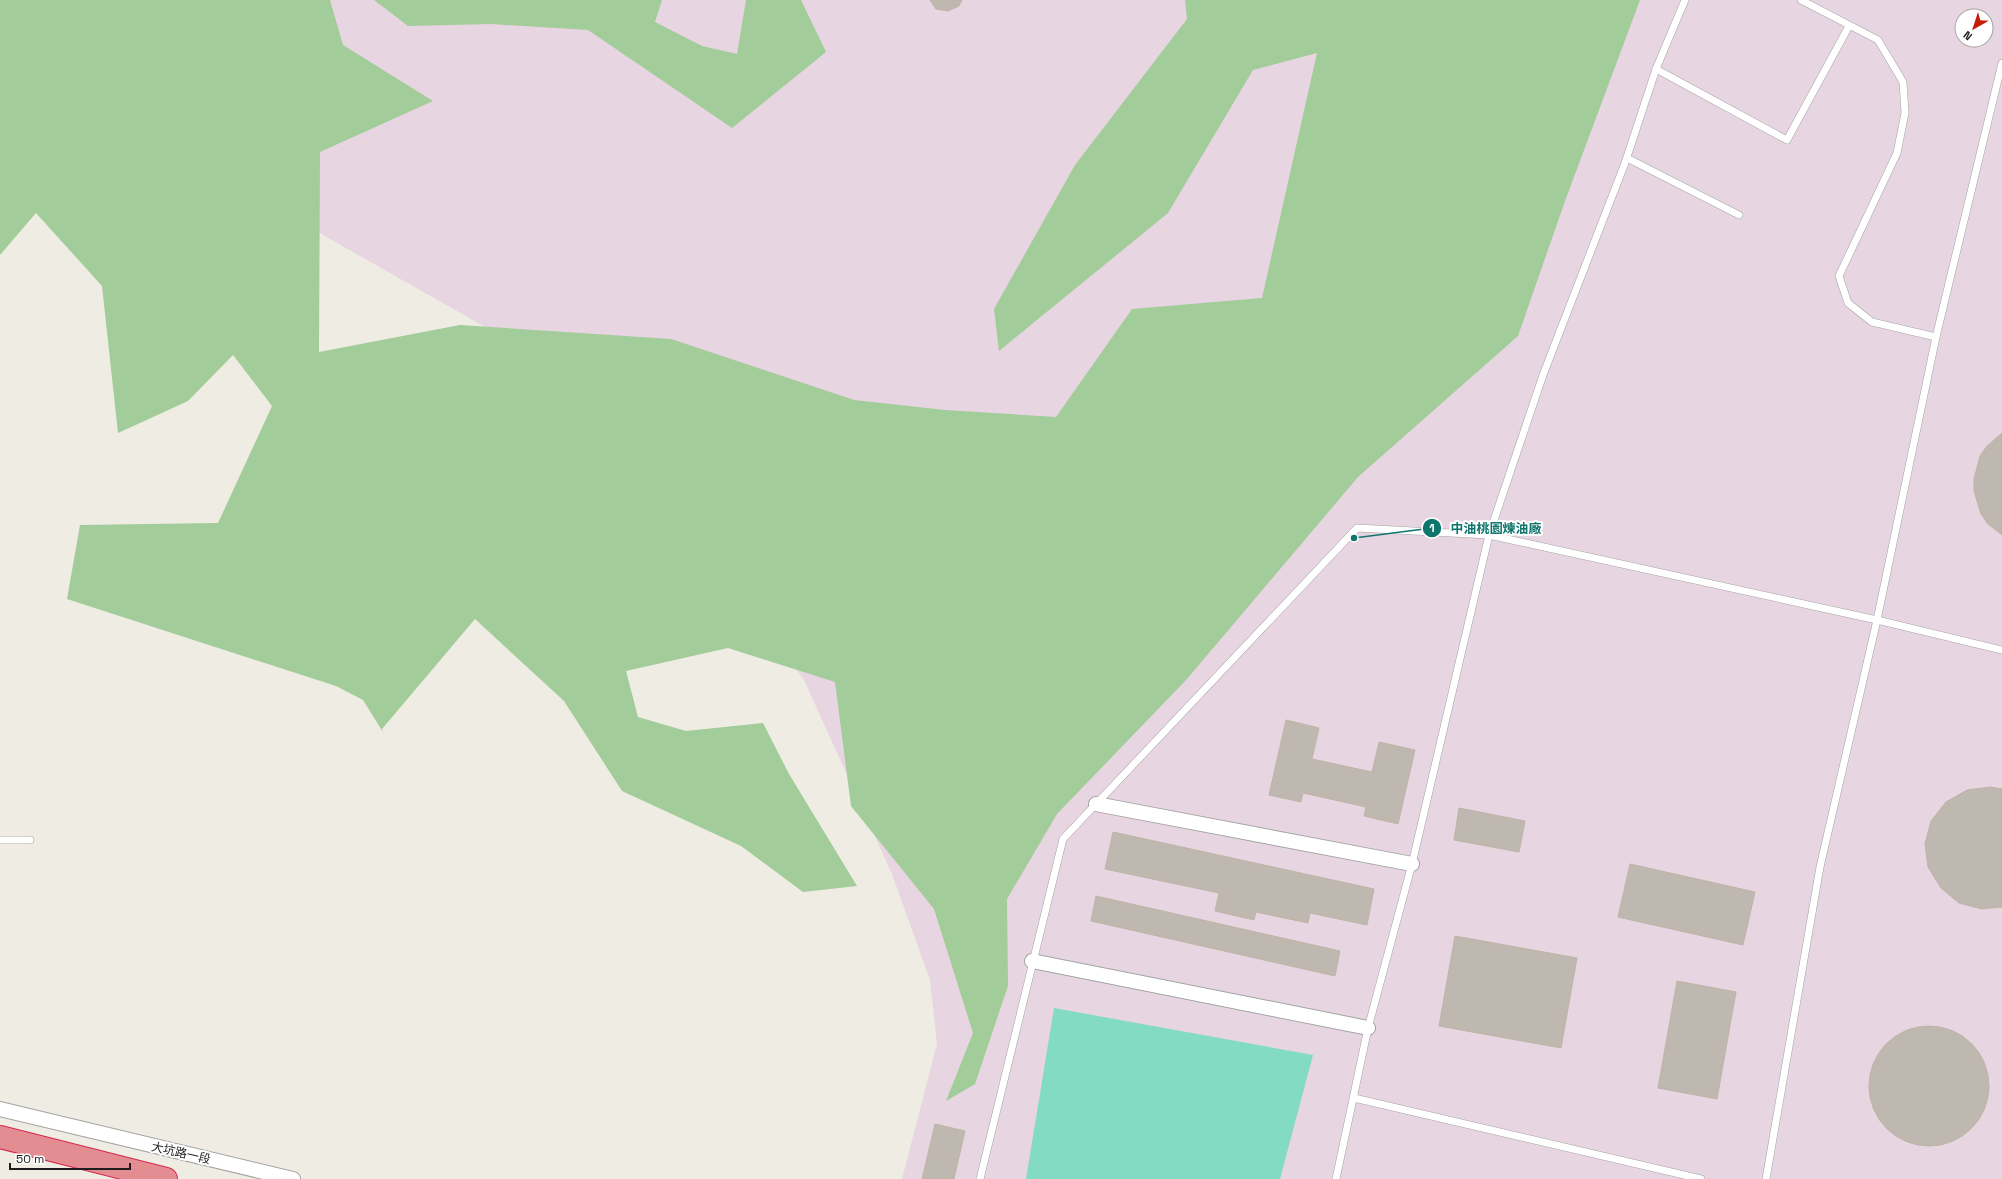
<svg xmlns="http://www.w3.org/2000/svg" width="2002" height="1179" font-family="'Space Grotesk','Noto Sans TC',sans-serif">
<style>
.industrial{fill:#e7d5e1;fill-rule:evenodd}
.forest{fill:#a2cc99}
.pitch{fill:#83dbc3}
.building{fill:#beb8b0;stroke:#bfb4a6}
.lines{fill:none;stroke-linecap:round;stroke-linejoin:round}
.lane-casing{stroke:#a4a4a4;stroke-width:8}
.street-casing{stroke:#a4a4a4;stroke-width:16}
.highway-casing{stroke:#d3294f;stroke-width:24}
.lane{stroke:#fff;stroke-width:7}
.street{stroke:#fff;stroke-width:14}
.highway{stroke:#e38d93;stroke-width:22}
.labels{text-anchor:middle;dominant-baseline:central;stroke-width:4;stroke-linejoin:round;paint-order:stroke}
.street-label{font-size:12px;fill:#1d1d1d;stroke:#fff}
.leader{fill:none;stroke:#0f766e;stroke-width:1.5}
.callout-dot{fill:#0f766e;stroke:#fff;stroke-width:1.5}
.mark-label{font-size:12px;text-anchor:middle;font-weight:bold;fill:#fff}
.callout-label{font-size:13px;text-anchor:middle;font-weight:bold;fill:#0f766e;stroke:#fff;stroke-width:4;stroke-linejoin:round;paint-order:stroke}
</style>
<rect width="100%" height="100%" fill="#eeece3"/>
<path class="industrial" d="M0,0h2002v1179h-1100l35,-135 -7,-64 -38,-106 -88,-194 -196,-283 -320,-182zM1962,16h24v24h-24z"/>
<g class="forest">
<path d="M0,0h330l13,45 90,56 -113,51 -1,200 141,-27 211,14 183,61 91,10 111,7 76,-108 130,-11 55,-245 -64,17 -85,143 -169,138 -5,-42 81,-144 112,-146 -2,-19h455l-75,201 -47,135 -160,141 -171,202 -130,135 -50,85 1,87 -33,98 -29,17 27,-68 -39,-124 -83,-103 -16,-124 -107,-34 -102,23 12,46 48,14 77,-8 26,51 68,112 -54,6 -62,-46 -119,-55 -58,-90 -89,-82 -93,110 1,3 -20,-32 -27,-14 -269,-87 13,-74 138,-2 54,-117 -39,-51 -45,46 -70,32 -16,-147 -66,-73 -36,42z"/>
<path d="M374,0h288l-7,22 47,24 35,8 9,-54h55l25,52 -94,76 -144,-98 -97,-6 -83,2z"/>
</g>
<path class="pitch" d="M1054,1008l259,47 -33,124h-254z"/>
<g class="building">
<path d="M930,0h32l-3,6 -11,5 -12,-2z"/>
<path d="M2002,433v102l-14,-11 -7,-10 -7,-23v-12l6,-23 7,-10z"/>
<path d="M1286,720l33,8 -7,31 60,13 7,-30 36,8 -17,74 -34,-8 2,-9 -63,-14 -2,9 -32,-7z"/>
<path d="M1990,787l12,2v118l-20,2 -23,-6 -18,-15 -13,-21 -3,-23 6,-23 15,-19 21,-12z"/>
<path d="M1459,808l66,13 -6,31 -65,-12z"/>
<path d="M1113,832l261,57 -7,36 -57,-12 -2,10 -52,-11 -2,8 -39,-9 4,-18 -114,-24z"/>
<path d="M1630,864l125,28 -12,53 -125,-28z"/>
<path d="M1096,896l244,55 -5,25 -244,-55z"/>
<path d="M1455,936l122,22 -16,90 -122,-22z"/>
<path d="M1677,981l59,11 -19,107 -59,-11z"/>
<circle cx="1929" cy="1086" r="60"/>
<path d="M935,1124l30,7 -11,48h-32z"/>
</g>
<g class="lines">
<defs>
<g id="lane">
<path d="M1801,0l77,40 25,42 2,31 -8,40 -58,123 9,27 24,19 64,15"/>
<path d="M1656,69l131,71 62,-114"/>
<path d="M1627,158l112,57"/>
<path d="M0,840h30"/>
<path d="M1354,1098l347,81"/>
<path d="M980,1179l83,-340 294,-311 132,7 388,85 125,30"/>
<path d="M1336,1179l32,-151 44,-164 77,-329 54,-160 82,-212 31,-94 29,-69"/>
<path d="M1766,1179l54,-312 57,-247 59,-283 66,-274"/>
</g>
<g id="street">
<path d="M1096,804l316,60"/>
<path d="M1032,961l336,67"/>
<path d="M0,1109l293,70"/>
</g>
<path id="highway" d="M0,1137l166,42"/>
</defs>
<use href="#lane" class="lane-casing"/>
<use href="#street" class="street-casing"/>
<use href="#highway" class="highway-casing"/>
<use href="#lane" class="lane"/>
<use href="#street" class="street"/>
<use href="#highway" class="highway"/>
</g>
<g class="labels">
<g class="street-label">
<text transform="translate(181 1153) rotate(13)">大坑路一段</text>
</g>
</g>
<path class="leader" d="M1354 538L1432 528"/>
<g class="callout-dot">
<circle cx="1354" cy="538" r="4"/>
<circle cx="1432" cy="528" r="10"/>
</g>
<g class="mark-label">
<text x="1432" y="532">1</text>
</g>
<g class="callout-label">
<text x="1496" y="533">中油桃園煉油廠</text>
</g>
<g transform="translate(1974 28) rotate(219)"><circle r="19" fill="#ffffff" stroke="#a5a5a5"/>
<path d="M0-3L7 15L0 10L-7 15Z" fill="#c41d06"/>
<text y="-6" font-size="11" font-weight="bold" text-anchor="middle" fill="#1d1d1d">N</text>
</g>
<path d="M10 1163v6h120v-6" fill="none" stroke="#1d1d1d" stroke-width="2"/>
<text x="16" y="1163" font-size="12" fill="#1d1d1d" stroke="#ffffff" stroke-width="3" paint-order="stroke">50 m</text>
</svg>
